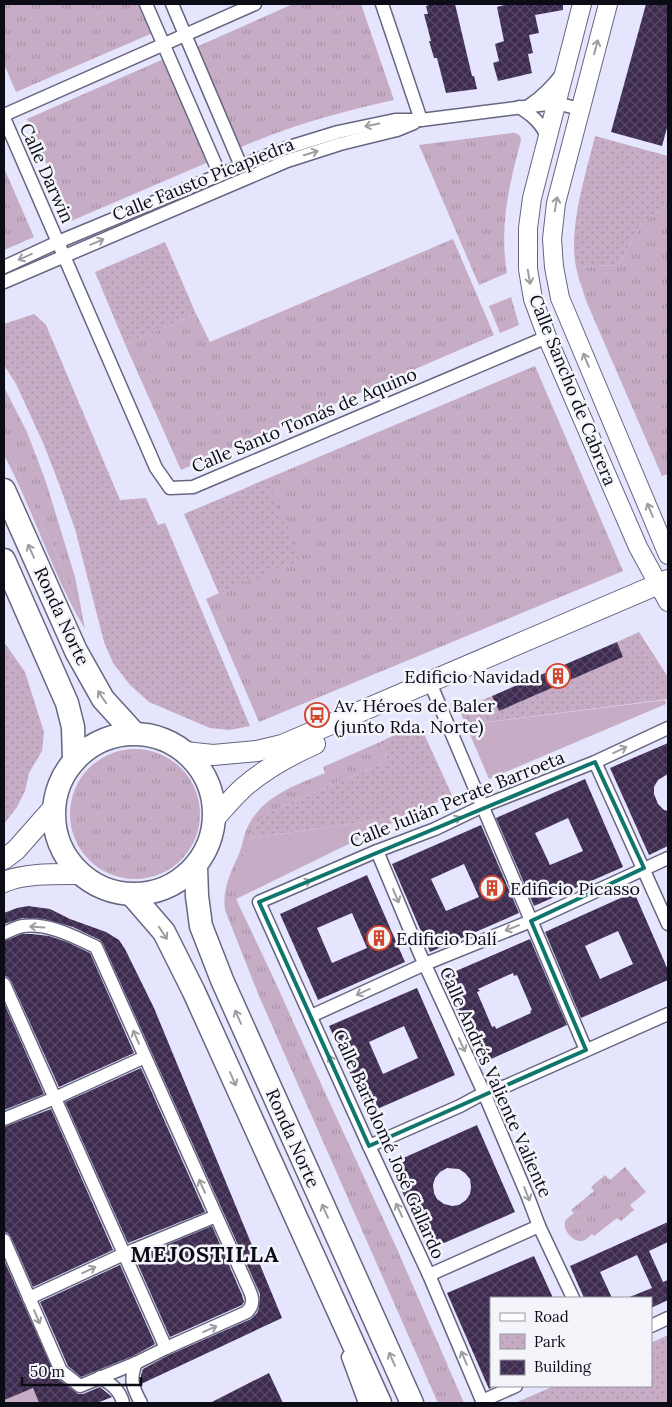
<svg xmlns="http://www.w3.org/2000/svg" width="672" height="1407" font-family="Lora,serif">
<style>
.grass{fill:url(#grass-tufts)}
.park{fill:url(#park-dots)}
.garden{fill:#c6acc4}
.building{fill:url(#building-cross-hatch);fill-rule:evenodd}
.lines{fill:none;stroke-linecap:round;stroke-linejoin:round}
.street-casing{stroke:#666680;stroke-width:15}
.secondary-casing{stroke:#666680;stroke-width:20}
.primary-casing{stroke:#666680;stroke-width:22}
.highway-casing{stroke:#666680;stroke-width:25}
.street{stroke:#fff;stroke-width:12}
.secondary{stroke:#fff;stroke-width:18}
.primary{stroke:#fff;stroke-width:20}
.highway{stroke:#fff;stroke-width:22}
.oneway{stroke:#9e9ea2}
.marked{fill:none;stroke:#0f766e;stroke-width:4;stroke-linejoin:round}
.labels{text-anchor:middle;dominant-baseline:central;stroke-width:5;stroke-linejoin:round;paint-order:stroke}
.street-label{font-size:18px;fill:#0c0c16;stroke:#f4f4fb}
.poi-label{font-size:18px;fill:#0c0c16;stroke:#f4f4fb;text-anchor:start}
.district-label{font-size:22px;font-weight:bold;letter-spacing:1px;fill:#0c0c16;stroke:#f4f4fb}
</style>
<defs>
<pattern id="grass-tufts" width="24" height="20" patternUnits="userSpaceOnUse" patternTransform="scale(1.25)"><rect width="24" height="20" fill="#c6acc4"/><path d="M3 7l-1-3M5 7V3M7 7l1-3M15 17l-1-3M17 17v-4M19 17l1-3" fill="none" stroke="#a993a8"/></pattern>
<pattern id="park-dots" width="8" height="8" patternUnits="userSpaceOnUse" patternTransform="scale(1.25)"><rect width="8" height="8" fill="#c6acc4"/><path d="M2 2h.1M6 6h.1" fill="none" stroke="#a993a8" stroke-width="1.8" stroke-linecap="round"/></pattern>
<pattern id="building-cross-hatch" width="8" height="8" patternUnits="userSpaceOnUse" patternTransform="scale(1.25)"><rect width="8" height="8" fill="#3e2b50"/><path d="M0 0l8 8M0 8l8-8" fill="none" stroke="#564765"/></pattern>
</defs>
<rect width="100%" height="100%" fill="#e5e5fe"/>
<g class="grass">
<path d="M4,4h139l12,28 -139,60 -12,-28z"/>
<path d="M293,4h68l33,96c-54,12 -106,26 -157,49l-43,-101z"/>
<path d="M166,58l45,103 -140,60 -44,-102z"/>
<path d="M511,133c5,0 10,1 10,7 -12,45 -22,87 -14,133l-28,12 -60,-140z"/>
<path d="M4,168l30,69 -30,13z"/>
<path d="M668,205v269l-6,2 -75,-173 -8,-24 -3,-12 42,-2 24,-42z"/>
<path d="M453,239l41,96 -313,135 -56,-126 71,-30 14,28z"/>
<path d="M511,297l8,28 -19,8 -11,-27z"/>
<path d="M535,366l88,205 -364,151 -53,-123 13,-6 -7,-15 38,-92z"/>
<path d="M4,387l23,45 19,50 29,95 10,52 -28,-74 -53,-112z"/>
<path d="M380,742l8,19 -119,51 -13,13 -6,13 -14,61 38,80 48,107 75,163 67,154h-26l-179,-407 -34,-86c-3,-21 6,-38 14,-56 4,-10 5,-21 10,-30 16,-29 47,-39 76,-51l-2,-6z"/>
<circle cx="135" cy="814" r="65"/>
<path d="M625,1167l21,25 -16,13 4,5 -13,11 -4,-3 -23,18 -2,-2c-3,3 -6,6 -10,7 -9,1 -19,-10 -17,-19 1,-4 6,-6 9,-9l-3,-3 23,-19 -3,-4 14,-12 5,5z"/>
</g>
<g class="park">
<path d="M595,136l73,20v49l-26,18 -24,42 -42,2c-8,-39 10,-93 19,-131z"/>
<path d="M165,242l31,72 -71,30 -30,-72z"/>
<path d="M34,314l12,11 74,175 26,-2 12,27 7,-2 85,203 -20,4 -20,-2 -61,-26 -19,-17 -17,-22 -9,-21 -29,-113 -17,-48 -14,-36 -28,-61 -12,-19v-41z"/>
<path d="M267,479l34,81 -82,33 -35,-79z"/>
<path d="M639,632l29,45v22l-202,26 -7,-16 33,-13 7,15 124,-54 -6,-15z"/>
<path d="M4,642l21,30 19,60 -2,19 -13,22 -4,18 -8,16 -13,17z"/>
<path d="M419,723l33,72 -46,21 -156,22 6,-13 13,-13 119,-51 -8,-19z"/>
<path d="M668,1335v68h-153l39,-17h97v-43z"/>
</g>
<g class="garden">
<path d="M4,443l53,112 28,74c-33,-55 -51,-118 -81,-174z"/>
<path d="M665,700l1,4 -177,75 -23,-54z"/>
<path d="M406,816l-170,83 1,-26 13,-35z"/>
<path d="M4,1319l35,84h-35z"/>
</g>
<g class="building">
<path d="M433,4h22l17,72h2l3,13 -31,4 -9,-35h-3l-5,-17h2l-7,-27h4l-2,-8z"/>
<path d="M508,4h55v6l-28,5 4,18 -10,2 4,18 -5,1 4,19 -34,8 -5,-18 6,-2 -4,-17 9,-3 -7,-34z"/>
<path d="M646,4h22v120l-6,22 -51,-14z"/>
<path d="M617,642l6,15 -124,54 -7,-15z"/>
<path d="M668,743v31l-10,6 -4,7v7l4,10 6,6 4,1v35l-19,9 -39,-87z"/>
<path d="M585,779l38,88 -89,39 -38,-88zM568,818l15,33 -33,14 -15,-32z"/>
<path d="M481,825l38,88 -89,39 -38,-88zM464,864l15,33 -33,14 -15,-32z"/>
<path d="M367,875l38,87 -87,38 -38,-86zM352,913l15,35 -35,15 -15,-35z"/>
<path d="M634,892l34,78v10l-87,38 -36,-86zM618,931l15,33 -33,15 -15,-33z"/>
<path d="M28,906l22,3 20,10 36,13 13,8 6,9 29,59 128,310 -141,66v-9l2,-6 26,-14 82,-36 6,-6 2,-6 1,-13 -157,-350 -3,-4 -27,-13 -29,-8 -22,-1 -18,6v-11l13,-5z"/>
<path d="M22,934h10l17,2 18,6 23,11 44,100 -75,34 -48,-106 -3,-4 -4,-1v-35z"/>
<path d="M530,939l37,86 -87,39 -38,-87zM513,973l1,3 3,-1 15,35 -2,1 1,2 -35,16 -1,-3 -3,1 -15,-35 3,-1 -2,-2z"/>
<path d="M417,988l38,87 -87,38 -39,-87zM404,1026l14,32 -35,16 -14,-32z"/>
<path d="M4,1003l40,91 -40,16z"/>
<path d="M141,1068l64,144 -77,31 -63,-141z"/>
<path d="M51,1109l62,141 -80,37 -22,-50 -3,-4 -4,-1v-105z"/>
<path d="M477,1125l38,87 -87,38 -38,-86zM447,1168l12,1 6,4 5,6 1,8 -1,7 -4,6 -7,5 -7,1 -8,-2 -7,-5 -3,-6 -1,-8 2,-7 5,-6z"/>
<path d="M668,1222v20l-19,9 14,31 5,-2v20l-17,8v-10h-24l25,-10 -15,-33 -37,17 12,26h-28l-14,-32z"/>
<path d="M212,1226l30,69 2,7 -2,3 -72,32 -35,-79z"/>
<path d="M534,1256l19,42h-62v90l-2,1 -42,-96z"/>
<path d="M4,1260l52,117 22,17h5l17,-7 12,10 -15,6h-58l-6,-15 -29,12z"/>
<path d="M120,1265l35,79 -22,12 -52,21 -13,-11 -28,-64z"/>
<path d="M269,1373l14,30h-73z"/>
</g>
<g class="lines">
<defs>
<g id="street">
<path d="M146,4l74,171"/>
<path d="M172,4l69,162"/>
<path d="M382,4l39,116"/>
<path d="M530,105c13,-9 22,-18 32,-31"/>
<path d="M519,107c14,9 21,15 28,29"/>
<path d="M4,115l251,-111"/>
<path d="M4,118l152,350 14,20 23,-1 354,-150"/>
<path d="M4,267l54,-25 183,-76 45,-18 52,-16 57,-12h26l135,-17 24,6"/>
<path d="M4,282l283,-121 53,-17 57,-14 17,-7"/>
<path d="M434,692l152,358"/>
<path d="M595,762l73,162"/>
<path d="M377,851l43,103 64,139 44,104 11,29 34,72"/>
<path d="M4,933c6,-2 12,-6 19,-7 26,-3 50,10 73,21l148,331c5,13 14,23 3,34l-81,36 -30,15 -56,23 -19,-15 -57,-131"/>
<path d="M4,984l162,364"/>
<path d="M311,1016l114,-52 106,-43 137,-63"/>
<path d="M4,1119l51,-21 90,-41"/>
<path d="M369,1146l91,-40 24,-13 22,-7 162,-72"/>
<path d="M429,1275l110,-49"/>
<path d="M29,1298l95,-44 92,-38"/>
<path d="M651,1326l17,-8"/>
<path d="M348,1357l17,46"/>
<path d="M136,1363c-7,17 -3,25 5,40"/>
<path d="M100,1377c11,7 20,13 23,26"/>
<path d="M482,1401l34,-15"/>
<path d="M483,1403l-54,-128 -60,-129 -110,-244 118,-51 58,-22 48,-23 112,-44 73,-34"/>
</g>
<g id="secondary">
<path d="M582,4l-50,194 -4,30v41l5,30 14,38 91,210 30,55"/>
<path d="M608,4l-52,199 -4,36 2,28 6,31 108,257"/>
</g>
<g id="primary">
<path d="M185,752l28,3 44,-4 25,-6 386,-165"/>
<path d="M215,818c9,-10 19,-22 29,-31 21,-18 46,-32 71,-43"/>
<path d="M4,859l12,-9 37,-42"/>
<path d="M4,882c21,-9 52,-8 76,-8"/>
</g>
<g id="highway">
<path d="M4,490l72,161 27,48 31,34"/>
<path d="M4,560l63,143 6,24 1,32"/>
<circle cx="134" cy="814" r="80"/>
<path d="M196,867l1,29 4,30 21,54 190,423"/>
<path d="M132,895l32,37 30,60 186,411"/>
</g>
</defs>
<use href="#street" class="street-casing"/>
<use href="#secondary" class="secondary-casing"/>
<use href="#primary" class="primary-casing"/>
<use href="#highway" class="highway-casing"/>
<use href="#street" class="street"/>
<use href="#secondary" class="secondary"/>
<use href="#primary" class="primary"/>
<use href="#highway" class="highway"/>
</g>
<defs><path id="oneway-shaft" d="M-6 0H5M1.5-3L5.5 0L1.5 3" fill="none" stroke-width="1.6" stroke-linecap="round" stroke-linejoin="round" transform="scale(1.25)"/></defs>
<g class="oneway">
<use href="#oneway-shaft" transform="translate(596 47) rotate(-75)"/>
<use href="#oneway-shaft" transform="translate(372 125) rotate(168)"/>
<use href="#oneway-shaft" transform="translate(311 153) rotate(-17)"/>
<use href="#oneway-shaft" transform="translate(556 204) rotate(-80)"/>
<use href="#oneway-shaft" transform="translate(97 242) rotate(-23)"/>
<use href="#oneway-shaft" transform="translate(25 257) rotate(156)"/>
<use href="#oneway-shaft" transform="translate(529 277) rotate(80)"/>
<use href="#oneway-shaft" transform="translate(586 360) rotate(-113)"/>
<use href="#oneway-shaft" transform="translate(650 510) rotate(-113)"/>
<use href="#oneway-shaft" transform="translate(31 551) rotate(-114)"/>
<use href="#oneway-shaft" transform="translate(102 697) rotate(-124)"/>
<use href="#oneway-shaft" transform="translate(620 750) rotate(-25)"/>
<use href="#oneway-shaft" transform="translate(454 820) rotate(-26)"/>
<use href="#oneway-shaft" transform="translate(304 883) rotate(-23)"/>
<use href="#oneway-shaft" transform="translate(396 896) rotate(67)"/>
<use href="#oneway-shaft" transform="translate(37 927) rotate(-176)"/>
<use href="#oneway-shaft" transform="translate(512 928) rotate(158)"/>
<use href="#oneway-shaft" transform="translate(163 933) rotate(56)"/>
<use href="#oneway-shaft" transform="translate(363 992) rotate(156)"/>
<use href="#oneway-shaft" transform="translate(238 1017) rotate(-114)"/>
<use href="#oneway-shaft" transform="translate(136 1037) rotate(-114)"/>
<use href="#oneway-shaft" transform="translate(462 1045) rotate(65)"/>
<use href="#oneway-shaft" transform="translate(332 1062) rotate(-114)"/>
<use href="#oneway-shaft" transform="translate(233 1079) rotate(66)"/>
<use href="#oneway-shaft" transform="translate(202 1186) rotate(-114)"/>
<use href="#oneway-shaft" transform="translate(527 1194) rotate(68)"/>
<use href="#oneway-shaft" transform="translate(399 1210) rotate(-115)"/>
<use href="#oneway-shaft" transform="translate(325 1211) rotate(-114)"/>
<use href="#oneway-shaft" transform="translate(89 1270) rotate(-25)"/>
<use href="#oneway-shaft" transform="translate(37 1317) rotate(67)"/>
<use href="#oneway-shaft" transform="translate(210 1329) rotate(-24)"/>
<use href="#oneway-shaft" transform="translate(464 1358) rotate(-113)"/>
<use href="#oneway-shaft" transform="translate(392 1359) rotate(-114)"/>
</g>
<path class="marked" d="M595,762l49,106 -113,53 55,129 -217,96 -110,-244z"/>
<defs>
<symbol id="building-ring" viewBox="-11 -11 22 22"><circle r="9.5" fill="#f4f4fb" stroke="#d2472c" stroke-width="1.5"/><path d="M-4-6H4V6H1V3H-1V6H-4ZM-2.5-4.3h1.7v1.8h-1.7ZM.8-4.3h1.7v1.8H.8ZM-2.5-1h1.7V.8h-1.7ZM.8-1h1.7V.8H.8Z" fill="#d2472c"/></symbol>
<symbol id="bus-ring" viewBox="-11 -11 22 22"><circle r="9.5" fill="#f4f4fb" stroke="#d2472c" stroke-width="1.5"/><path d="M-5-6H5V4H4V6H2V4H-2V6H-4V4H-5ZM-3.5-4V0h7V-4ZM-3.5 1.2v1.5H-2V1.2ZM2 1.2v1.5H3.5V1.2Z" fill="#d2472c"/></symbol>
</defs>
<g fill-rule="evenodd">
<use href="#building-ring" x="544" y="662" width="28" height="28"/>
<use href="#bus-ring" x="303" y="701" width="28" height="28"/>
<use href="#building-ring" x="478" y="874" width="28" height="28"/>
<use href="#building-ring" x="365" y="924" width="28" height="28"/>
</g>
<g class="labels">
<g class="street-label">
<text transform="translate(47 173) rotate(66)">Calle Darwin</text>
<text transform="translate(203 179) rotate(-22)">Calle Fausto Picapiedra</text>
<text transform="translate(573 390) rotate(68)">Calle Sancho de Cabrera</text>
<text transform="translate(304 420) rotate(-23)">Calle Santo Tomás de Aquino</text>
<text transform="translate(62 616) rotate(65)">Ronda Norte</text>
<text transform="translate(457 799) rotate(-22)">Calle Julián Perate Barroeta</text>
<text transform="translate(496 1082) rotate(66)">Calle Andrés Valiente Valiente</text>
<text transform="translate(293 1138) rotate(66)">Ronda Norte</text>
<text transform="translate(389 1144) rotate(66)">Calle Bartolomé José Gallardo</text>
</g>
<g class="poi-label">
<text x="540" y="676" text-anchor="end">Edificio Navidad</text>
<text x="334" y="705">Av. Héroes de Baler<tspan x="334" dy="21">(junto Rda. Norte)</tspan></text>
<text x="510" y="888">Edificio Picasso</text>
<text x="396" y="938">Edificio Dalí</text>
</g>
<g class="district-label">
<text x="205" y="1254">MEJOSTILLA</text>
</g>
</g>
<rect width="672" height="1407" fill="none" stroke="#0c0c16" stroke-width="10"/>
<rect x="490" y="1297" width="162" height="90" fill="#f4f4fb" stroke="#97979f"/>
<rect x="500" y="1313" width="25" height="8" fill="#ffffff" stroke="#97979f"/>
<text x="534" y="1322" font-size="15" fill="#0c0c16">Road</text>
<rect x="500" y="1334" width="25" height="15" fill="url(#park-dots)" stroke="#97979f"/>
<text x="534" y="1347" font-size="15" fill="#0c0c16">Park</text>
<rect x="500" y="1360" width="25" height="15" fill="url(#building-cross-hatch)" stroke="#97979f"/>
<text x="534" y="1372" font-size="15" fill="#0c0c16">Building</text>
<path d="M22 1377v8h119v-8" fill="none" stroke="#0c0c16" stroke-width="2.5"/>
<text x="30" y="1377" font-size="15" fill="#0c0c16" stroke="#f4f4fb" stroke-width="4" paint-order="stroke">50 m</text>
</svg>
